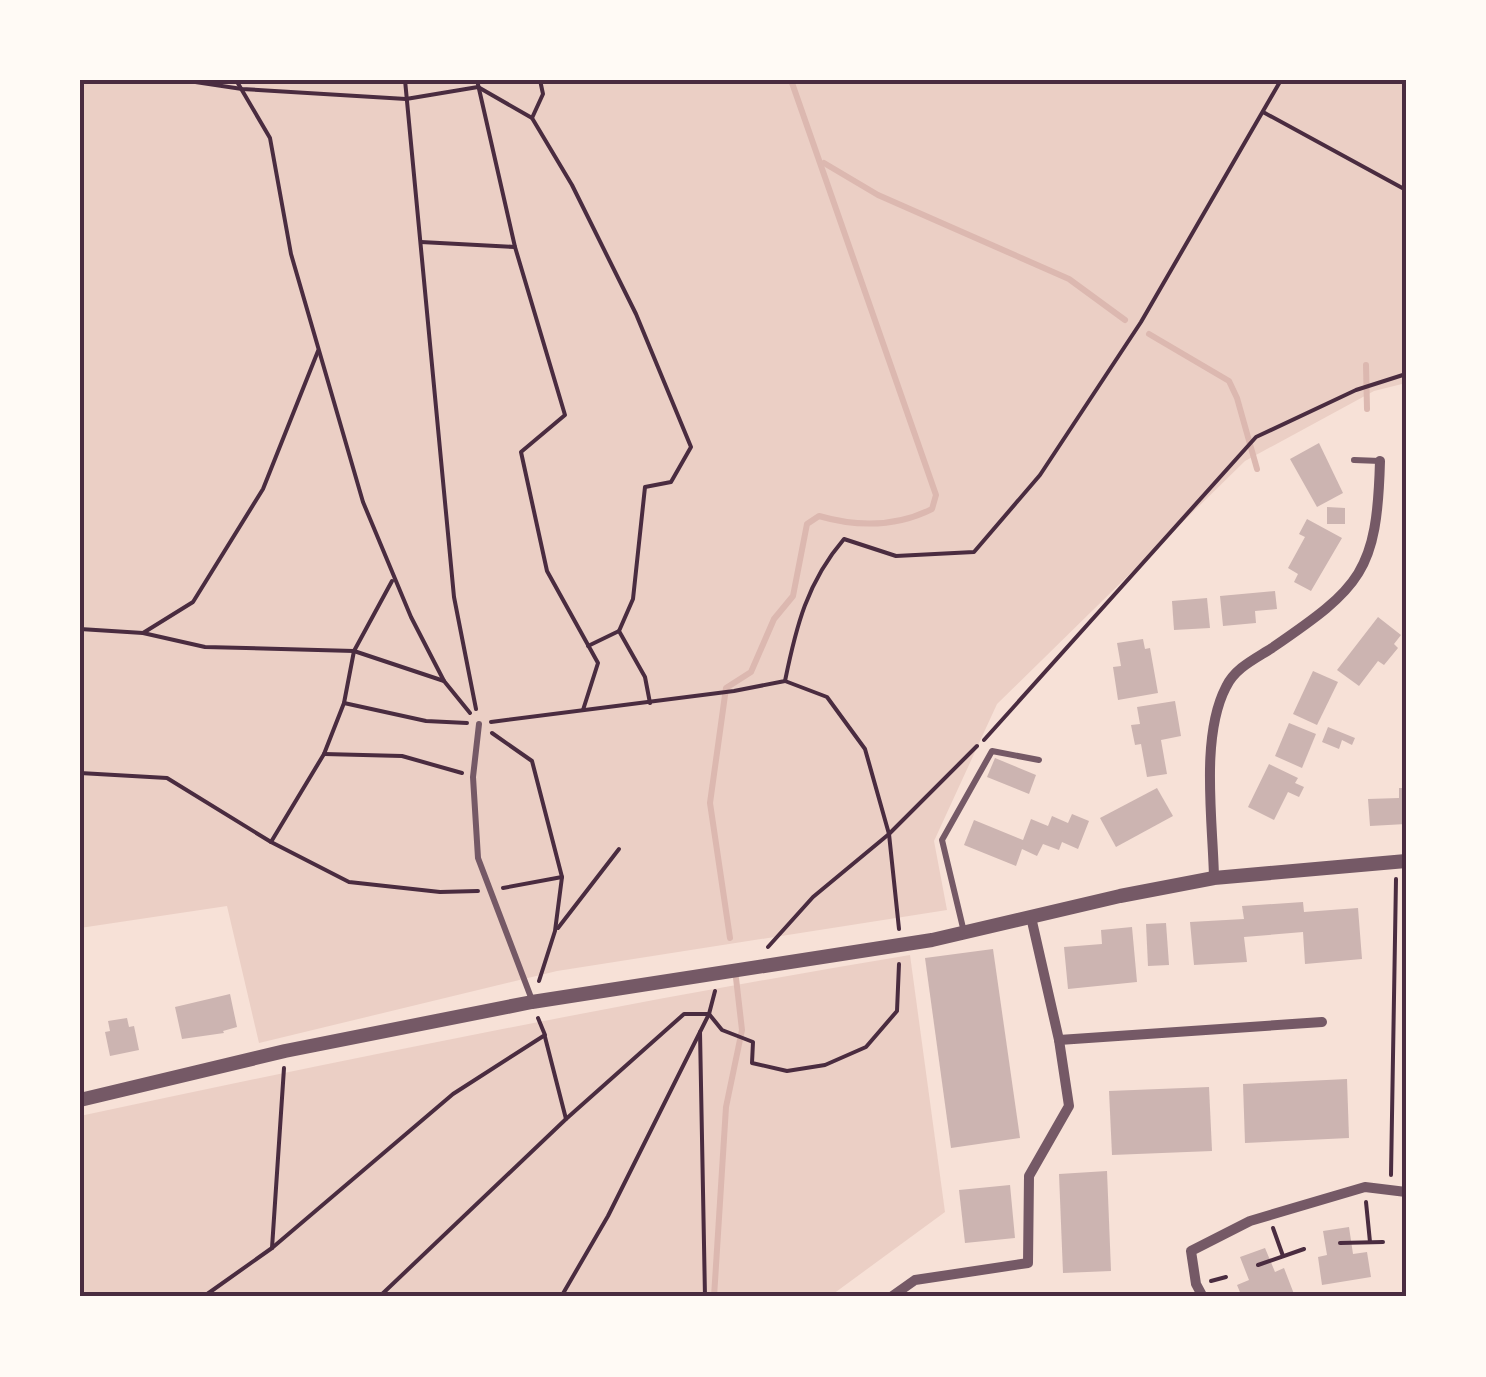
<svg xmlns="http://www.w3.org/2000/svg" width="1486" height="1377" font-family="Helvetica,sans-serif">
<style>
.green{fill:#ebcfc5}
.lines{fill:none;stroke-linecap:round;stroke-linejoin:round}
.stream{stroke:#dcb8b0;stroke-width:6}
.building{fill:#ccb4b1}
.path{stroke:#4a2c40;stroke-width:4}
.service{stroke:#755966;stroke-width:6}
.minor{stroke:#755966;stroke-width:10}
.tertiary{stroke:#755966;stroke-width:14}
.neatline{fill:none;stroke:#4a2c40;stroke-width:4}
</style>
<rect width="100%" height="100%" fill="#f7e1d7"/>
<g class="green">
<path d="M80,80h1326v303l-32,8 -129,70 -248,243 -63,137 13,69 -390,61 -298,72 -32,-137 -147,22z"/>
<path d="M910,955l35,257 -116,85h-749v-181c276,-59 552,-115 830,-161z"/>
</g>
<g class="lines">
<g class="stream">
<path d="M824,163l54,32 191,84 56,41"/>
<path d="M1149,334l80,47 8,17 20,71"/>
<path d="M1366,365l1,44"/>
<path d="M730,938l-20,-135 16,-115 25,-16 23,-53 19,-23 14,-72 12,-8c38,11 77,11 113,-7l4,-14 -145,-415"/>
<path d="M714,1297l12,-190 16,-77 -6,-52"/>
</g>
</g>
<g class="building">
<path d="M1319,443l24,50 -26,14 -27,-48z"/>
<path d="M1327,507l18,1v16h-18z"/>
<path d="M1307,519l35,19 -31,53 -17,-9 4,-8 -10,-6 17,-31 -6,-3z"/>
<path d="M1275,591l2,18 -22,2 1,12 -33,3 -3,-30z"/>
<path d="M1207,598l3,30 -36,2 -2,-29z"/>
<path d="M1378,617l23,18 -7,9 4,4 -14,17 -6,-4 -19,25 -22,-16z"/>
<path d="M1143,639l2,10 5,-1 8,45 -40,7 -5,-33 8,-1 -4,-23z"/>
<path d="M1313,671l25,11 -21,43 -24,-11z"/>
<path d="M1175,701l6,35 -20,4 6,34 -20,3 -6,-33 -6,1 -4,-20 9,-1 -3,-17z"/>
<path d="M1289,723l27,11 -14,34 -27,-12z"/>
<path d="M1328,727l27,11 -3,7 -10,-5 -3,9 -17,-7z"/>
<path d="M995,758l41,17 -7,19 -42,-17z"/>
<path d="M1269,764l29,14 -3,5 9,4 -5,10 -11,-5 -14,28 -26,-13z"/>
<path d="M1157,788l16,28 -57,31 -16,-29z"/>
<path d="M1399,788h7v36l-36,2 -2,-27 31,-1z"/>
<path d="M1072,814l17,7 -11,28 -16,-7 -3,8 -16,-6 -6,12 -15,-7 -6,17 -52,-21 10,-25 49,20 8,-21 17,7 4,-10 16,7z"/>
<path d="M1303,902l1,10 54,-4 4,51 -57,5 -2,-32 -59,5 3,25 -53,3 -4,-43 54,-3 -2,-13z"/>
<path d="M1166,923l3,42 -21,1 -2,-42z"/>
<path d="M1132,927l5,55 -69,7 -4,-42 38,-3 -1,-14z"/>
<path d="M993,949l27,189 -69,10 -26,-190z"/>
<path d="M230,994l7,33 -14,4 1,2 -42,6 -7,-32z"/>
<path d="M127,1018l2,9 5,-1 5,24 -29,6 -5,-24 5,-1 -2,-10z"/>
<path d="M1347,1079l2,59 -104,5 -2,-59z"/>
<path d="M1209,1087l3,64 -100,4 -3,-64z"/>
<path d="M1107,1171l4,100 -48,2 -4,-99z"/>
<path d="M1010,1185l5,53 -50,5 -6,-53z"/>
<path d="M1349,1227l4,27 14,-2 4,25 -49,8 -4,-28 9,-2 -4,-24z"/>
<path d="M1265,1248l10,24 9,-4 10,26 -52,3 -5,-12 12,-5 -9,-23z"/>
</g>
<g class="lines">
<g class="path">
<path d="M182,80l60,9 164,10 72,-12 54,31 40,67 64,129 55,133 -20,35 -26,5 -12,112 -14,32 26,46 5,26"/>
<path d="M236,80l34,58 21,116 72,248 48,115 33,64 26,32"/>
<path d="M405,80l49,517 22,112"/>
<path d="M477,80l38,167 50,168 -44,37 26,119 51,92 -15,47"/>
<path d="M1263,112l143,78"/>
<path d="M532,118l11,-24 -3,-14"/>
<path d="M421,242l94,5"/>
<path d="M80,629l63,4 62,14 149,4 90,30"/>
<path d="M143,633l50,-31 70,-113 55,-138"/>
<path d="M588,646l31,-15"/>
<path d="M785,681l42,16 38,52 24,85 10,95"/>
<path d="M344,703l82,18 41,2"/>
<path d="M491,722l243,-31 51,-10c11,-54 22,-99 59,-142l52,17 78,-4 66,-77 101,-153 140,-242"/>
<path d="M492,733l40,28 30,116 -7,54 -16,50"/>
<path d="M984,740l272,-303 100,-47 50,-16"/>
<path d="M324,754l78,2 60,17"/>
<path d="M80,773l87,5 104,64 78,40 91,10 38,-1"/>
<path d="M271,842l53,-88 20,-51 10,-52 38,-70"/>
<path d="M503,888l59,-11"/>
<path d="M558,928l61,-79"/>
<path d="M768,947l45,-50 76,-63 88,-88"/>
<path d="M700,1032l5,265"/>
<path d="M545,1037l21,82"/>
<path d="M1391,1175l5,-296"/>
<path d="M1366,1202l4,40"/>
<path d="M1273,1228l10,28"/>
<path d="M1340,1243l43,-1"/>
<path d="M272,1248l12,-180"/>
<path d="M1258,1265l46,-16"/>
<path d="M1211,1281l15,-4"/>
<path d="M203,1297l69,-49 181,-154 92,-59 -7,-17"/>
<path d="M379,1297l187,-178 118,-105h25l13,16 31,12 -1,21 35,8 38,-6 41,-18 31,-36 2,-47"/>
<path d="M561,1297l47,-81 101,-202 6,-23"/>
</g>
<g class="service">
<path d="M1354,460l26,1"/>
<path d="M479,724l-6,53 5,81 54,142"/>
<path d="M964,932l-22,-92 50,-89 47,9"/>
</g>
<g class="minor">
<path d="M1214,878c-1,-55 -14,-141 12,-191 9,-19 29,-28 46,-39 89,-61 105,-76 108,-187"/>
<path d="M1059,1040l263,-18"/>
<path d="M891,1297l24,-17 113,-17 1,-87 40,-70 -10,-66 -28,-123"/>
<path d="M1203,1297l-7,-13 -5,-33 59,-30 115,-34 41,5"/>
</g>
<path class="tertiary" d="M80,1100l205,-49 247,-49 400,-62 188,-44 94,-18 192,-17"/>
</g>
<rect width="1486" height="1377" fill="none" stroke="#fffaf5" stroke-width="165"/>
<rect x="82" y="82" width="1322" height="1212" class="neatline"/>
</svg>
